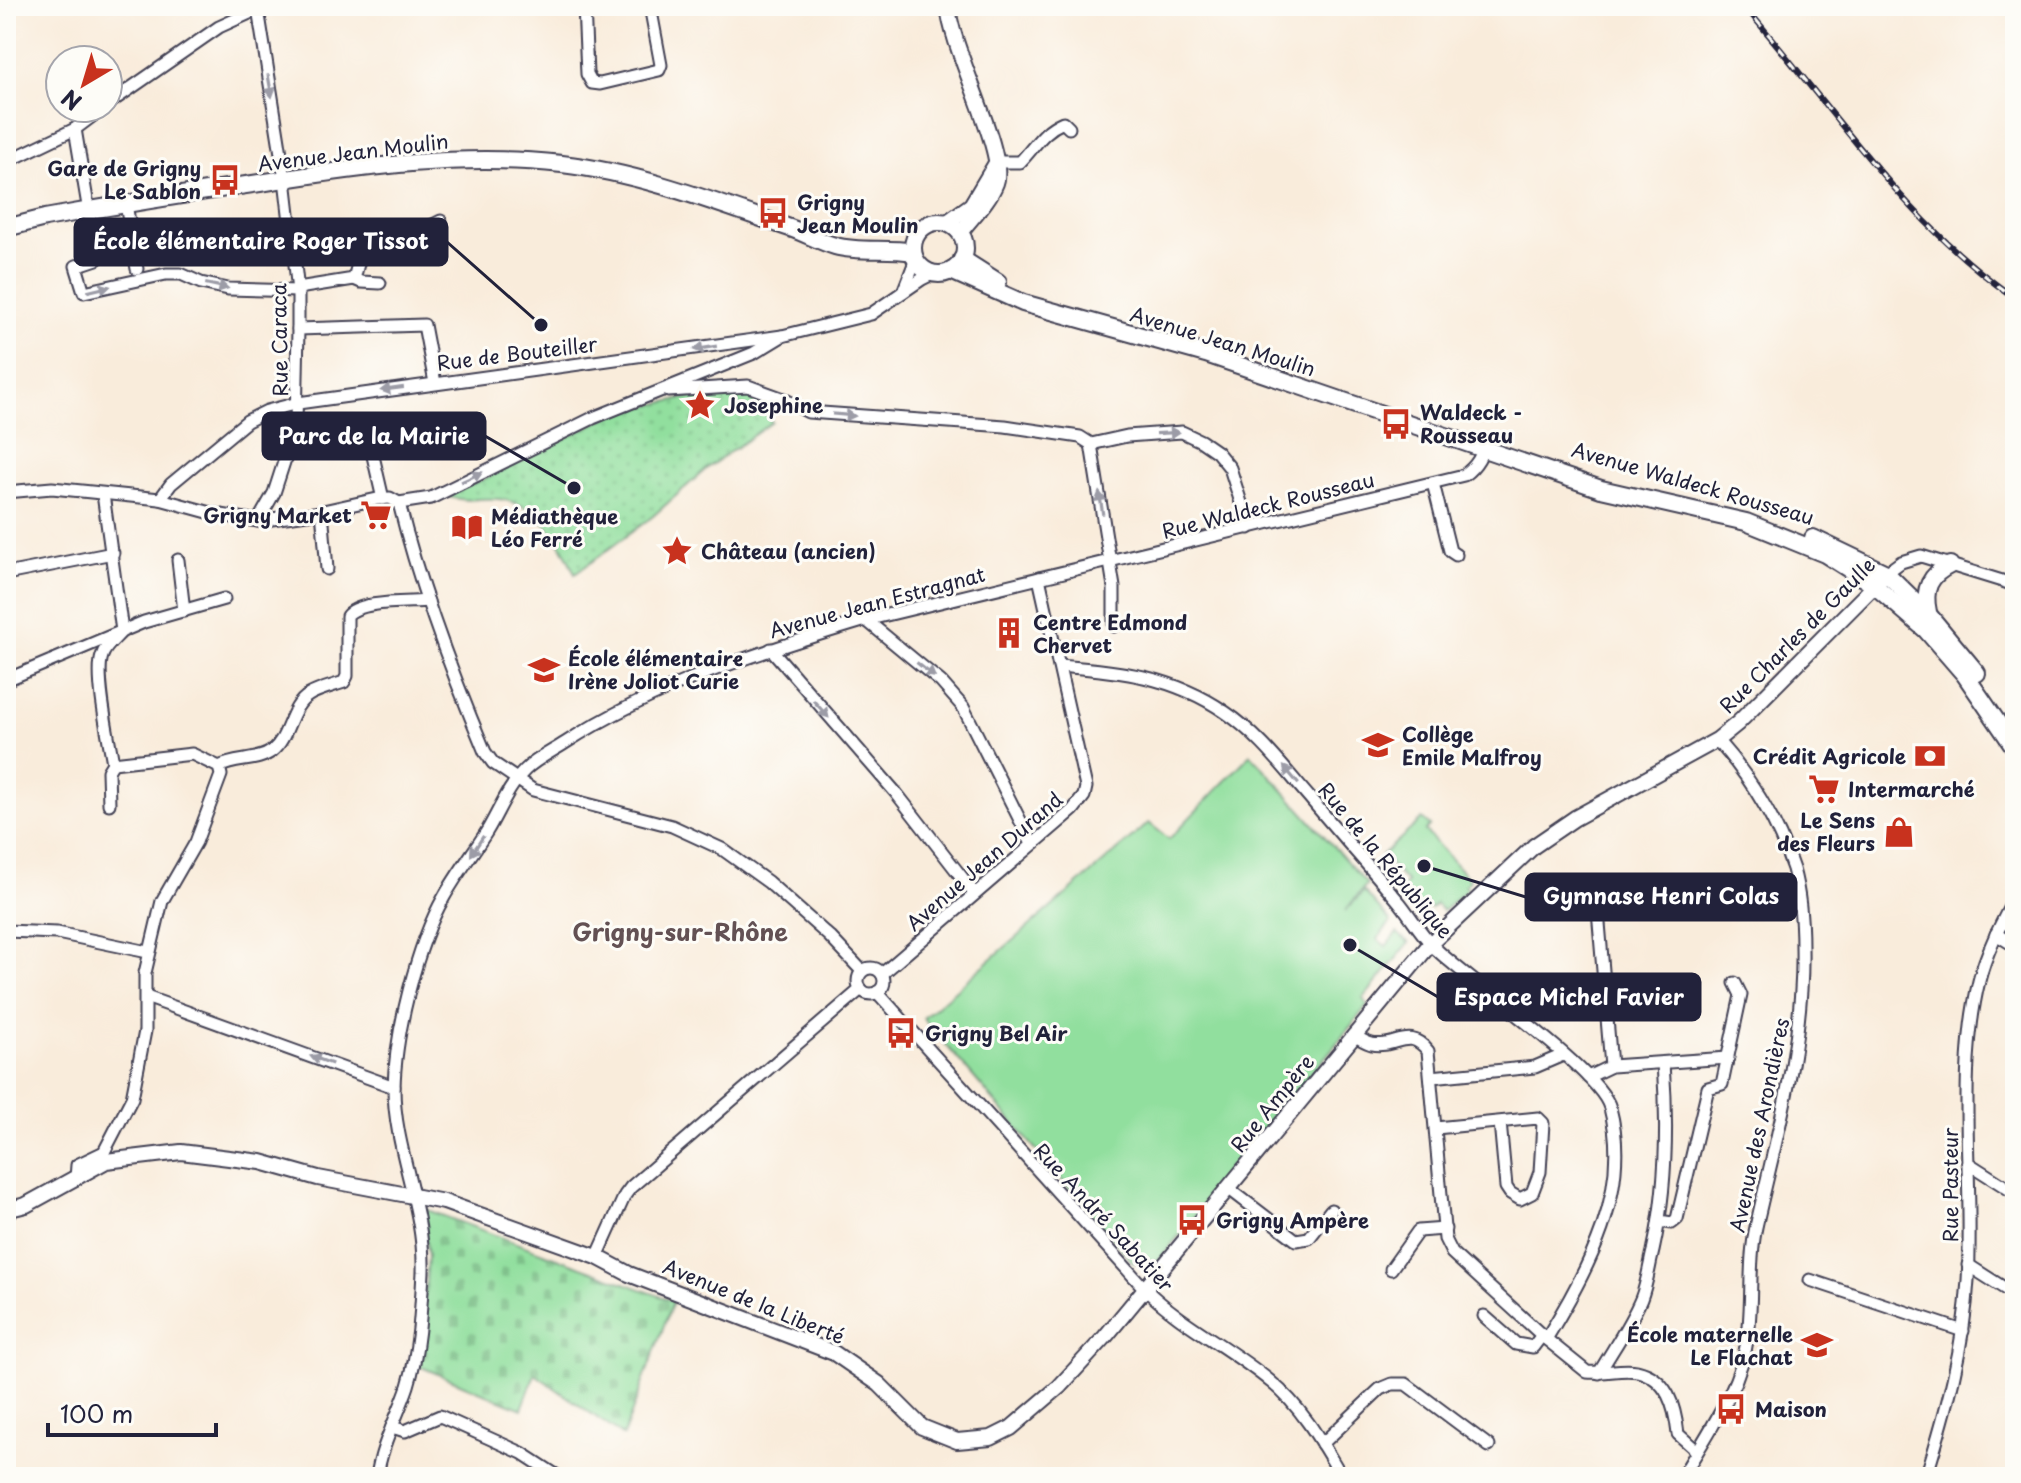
<svg xmlns="http://www.w3.org/2000/svg" width="2021" height="1483" font-family="'Playpen Sans',sans-serif">
<style>
.cemetery{fill:url(#cemetery-stones);stroke:#5a806c;stroke-width:2}
.park{fill:url(#park-dots);stroke:#5a806c;stroke-width:2}
.pitch{fill:#91df9e;stroke:#5a806c;stroke-width:2}
.lines{fill:none;stroke-linecap:round;stroke-linejoin:round}
.minor-casing{stroke:#424053;stroke-width:15}
.tertiary-casing{stroke:#424053;stroke-width:18}
.secondary-casing{stroke:#424053;stroke-width:20}
.minor{stroke:#fff;stroke-width:11}
.tertiary{stroke:#fff;stroke-width:14}
.secondary{stroke:#fff;stroke-width:16}
.rail-casing{stroke:#22223b;stroke-width:6}
.rail{stroke:#fdfcf7;stroke-width:3;stroke-dasharray:9;stroke-linecap:butt}
.oneway{fill:#9c9ca7}
.labels{text-anchor:middle;dominant-baseline:central;stroke-width:6;stroke-linejoin:round;paint-order:stroke}
.street-label{font-size:20px;fill:#22223b;stroke:#fdfcf7}
.poi-label{font-size:20px;font-weight:bold;fill:#22223b;stroke:#fdfcf7;text-anchor:start}
.quarter-label{font-size:24px;font-weight:bold;fill:#635154;stroke:#fdfcf7}
.leader{fill:none;stroke:#22223b;stroke-width:3}
.callout-dot{fill:#22223b;stroke:#fdfcf7;stroke-width:3}
.callout{fill:#22223b;stroke:#22223b;stroke-width:3}
.callout-label{font-size:22px;text-anchor:middle;font-weight:bold;fill:#fff}
</style>
<defs>
<pattern id="cemetery-stones" width="16" height="16" patternUnits="userSpaceOnUse" patternTransform="scale(2)"><rect width="16" height="16" fill="#91df9e"/><path d="M2 7V4a2 2 0 0 1 4 0v3zM10 15v-3a2 2 0 0 1 4 0v3z" fill="#7dbf89"/></pattern>
<pattern id="park-dots" width="8" height="8" patternUnits="userSpaceOnUse" patternTransform="scale(2)"><rect width="8" height="8" fill="#91df9e"/><path d="M2 2h.1M6 6h.1" fill="none" stroke="#7dbf89" stroke-width="1.8" stroke-linecap="round"/></pattern>
</defs>
<rect width="100%" height="100%" fill="#fdfcf7"/>
<filter id="ink" filterUnits="userSpaceOnUse"><feTurbulence type="fractalNoise" baseFrequency=".0125" numOctaves="2"/><feDisplacementMap in="SourceGraphic" scale="16" xChannelSelector="R" yChannelSelector="G"/><feConvolveMatrix kernelMatrix="1 2 1 2 8 2 1 2 1" color-interpolation-filters="sRGB"/></filter>
<filter id="wash" filterUnits="userSpaceOnUse"><feTurbulence type="fractalNoise" baseFrequency=".006" numOctaves="4" result="noise"/><feDisplacementMap in="SourceGraphic" scale="32" xChannelSelector="R" yChannelSelector="G"/><feGaussianBlur stdDeviation="1.8" result="paint"/><feColorMatrix in="noise" values="0 0 0 0 0 0 0 0 0 0 0 0 0 0 0 0 0 1.4 0 .05"/><feComposite in="paint" operator="in"/></filter>
<g filter="url(#wash)">
<rect width="100%" height="100%" fill="#f9ecdb"/>
<path class="cemetery" d="M422,1208l251,93 -50,135 -88,-62 -13,35 -103,-43 9,-109z"/>
<path class="park" d="M705,394h46l21,28 -66,47 -54,48 -77,57c-14,-33 -32,-66 -70,-74 -23,-5 -35,5 -62,-5l39,-15 135,-68z"/>
<g class="pitch">
<path d="M1251,754l116,130 -22,27 19,-20 27,31 -14,17 9,7 11,-13 12,10 -46,56 5,6 -209,255 -26,3 -210,-245 226,-195 20,16z"/>
<path d="M1422,819l8,7 -5,5 45,49 -5,6 2,3 -24,22 -7,-7 -5,5 -5,-4 -6,5 -20,-20 7,-7 -25,-28z"/>
</g>
</g>
<g filter="url(#ink)">
<g class="lines">
<defs>
<g id="minor">
<path d="M584,6l3,68 5,9 8,1 59,-14 2,-5 -11,-59"/>
<path d="M258,9l27,170 13,112v38l-2,96 -22,68 -16,28"/>
<path d="M108,104l111,-77 46,-21"/>
<path d="M75,129l22,130 -21,7 8,26 82,-18h15l20,9 27,6 70,2"/>
<path d="M6,162l69,-33 28,-21"/>
<path d="M996,162h24c15,-15 22,-31 43,-40l6,6"/>
<path d="M126,204l11,65"/>
<path d="M354,279l7,3 19,1"/>
<path d="M298,288l56,-9 6,-23 37,-13 44,-22"/>
<path d="M903,292l13,-33"/>
<path d="M298,329l126,-4 11,58"/>
<path d="M668,391l80,-5 36,13 24,13 197,14 75,11 11,7 36,-8 55,-4 19,9 16,11 13,16 19,60"/>
<path d="M370,443l13,56"/>
<path d="M1091,444l23,143v39"/>
<path d="M1433,483l17,68 6,4"/>
<path d="M6,492l46,-4 108,11 55,15 43,7 56,-8 63,-14 13,-1 9,5 32,-5 162,-80 161,-65 28,-17"/>
<path d="M103,494l19,137c-7,8 -17,15 -20,25 -7,20 7,84 11,107l79,-9 27,13"/>
<path d="M160,499l11,-15 76,-63 20,-10 31,-8 484,-67 89,-22 51,-35 12,-6"/>
<path d="M399,503c21,86 52,168 86,249l8,11 40,27 139,36 50,23 46,33 62,55 32,34"/>
<path d="M322,511l5,58"/>
<path d="M178,560l6,51"/>
<path d="M1886,573l15,-11 20,-6 94,29"/>
<path d="M6,574l107,-21"/>
<path d="M866,620l75,62 22,25 69,137"/>
<path d="M771,649l126,145 77,99"/>
<path d="M1059,666c61,5 114,10 166,46 33,22 58,55 84,85 30,36 61,70 91,106 12,15 23,34 37,47 33,32 164,122 173,158 22,82 -22,163 -64,231"/>
<path d="M6,680l138,-58 80,-23"/>
<path d="M219,767c16,-9 39,-5 53,-16 18,-14 17,-44 37,-56 10,-6 24,-9 35,-13l3,-6v-60c11,-16 62,-13 81,-15"/>
<path d="M109,804l-1,-33 5,-8"/>
<path d="M1597,899l14,167"/>
<path d="M6,931l51,2 91,19"/>
<path d="M1996,934l19,12"/>
<circle cx="871" cy="981" r="13"/>
<path d="M882,974l191,-164 11,-14 2,-9 -47,-209"/>
<path d="M877,992l268,297c38,37 86,59 126,93 31,25 51,61 71,95"/>
<path d="M146,997l248,90"/>
<path d="M1353,1035c6,3 13,8 19,9 23,5 37,-18 56,7l17,188 7,14 94,86 41,33c16,2 35,-4 50,-1 31,7 38,36 41,63l19,17"/>
<path d="M1431,1077l104,-10 28,-12"/>
<path d="M1588,1077l23,-11 117,-8"/>
<path d="M6,1092v13"/>
<path d="M1436,1128l102,-10 5,5 -3,49 -8,21 -12,6 -10,-6 -4,-6 -6,-65"/>
<path d="M1968,1163l47,30"/>
<path d="M76,1179l1,-14 27,-13 28,-54 13,-67v-58l17,-72 34,-59 25,-67 -2,-8"/>
<path d="M1228,1188l68,52 13,-2 22,-28"/>
<path d="M1659,1221l13,2 5,-4 31,-131 14,-4 19,-89 -6,-12"/>
<path d="M597,1257l28,-62 6,-8 230,-198"/>
<path d="M1968,1265l47,30"/>
<path d="M1391,1269l27,-38 27,-2"/>
<path d="M1810,1280l153,51"/>
<path d="M1484,1316l32,28 17,3 9,-12"/>
<path d="M1599,1373c14,-24 31,-48 42,-74 6,-15 8,-32 12,-48 14,-63 15,-124 10,-188"/>
<path d="M392,1427l13,4 35,-15 82,37 37,24"/>
<path d="M1322,1444l58,-55 12,-5h14l83,62"/>
<path d="M377,1477c4,-32 21,-61 31,-91 11,-35 13,-77 15,-114 2,-64 -29,-123 -29,-184 1,-54 23,-144 50,-191 13,-23 29,-44 43,-66 12,-20 21,-44 38,-61 11,-11 28,-19 40,-27 91,-59 198,-92 301,-123l598,-145c12,-9 19,-19 21,-35"/>
<path d="M1682,1477c26,-45 59,-89 66,-142 5,-36 0,-72 8,-108 21,-93 48,-184 46,-280 0,-25 -2,-53 -9,-78 -16,-48 -43,-92 -76,-129"/>
<path d="M1926,1477c20,-65 38,-129 42,-197 6,-95 -12,-206 11,-299 7,-29 22,-57 36,-84"/>
</g>
<g id="tertiary">
<path d="M948,6c3,44 59,147 48,177 -7,18 -24,34 -36,50"/>
<path d="M946,223l25,-18 25,-42"/>
<path d="M6,1210l20,-5 80,-44 75,-9 80,10 57,16 126,24 153,55 32,17 205,79 45,31 43,43 35,14 34,-3 20,-10 48,-41 46,-50 326,-394 103,-97 41,-28 142,-78 21,-17 144,-145"/>
</g>
<g id="secondary">
<circle cx="939" cy="248" r="26"/>
<path d="M6,228l39,-10c73,-13 147,-25 221,-36 99,-16 197,-29 296,-18 78,9 155,39 228,64 15,5 30,14 45,18 25,7 52,1 78,6"/>
<path d="M962,259l36,23"/>
<path d="M951,271l72,32 183,51 395,135 145,33 79,32 49,31 52,45 39,45 50,73"/>
<path d="M1813,538l73,35 42,41 49,59"/>
<path d="M1928,612c-5,-22 1,-37 22,-47"/>
</g>
</defs>
<use href="#minor" class="minor-casing"/>
<use href="#tertiary" class="tertiary-casing"/>
<use href="#secondary" class="secondary-casing"/>
<use href="#minor" class="minor"/>
<use href="#tertiary" class="tertiary"/>
<use href="#secondary" class="secondary"/>
<defs>
<path id="rail" d="M1744,6c87,99 161,217 271,292"/>
</defs>
<use href="#rail" class="rail-casing"/>
<use href="#rail" class="rail"/>
</g>
<defs><path id="oneway-solid" d="M-6-.8H1V-3.2L6.5 0L1 3.2V.8H-6Z" transform="scale(2)"/></defs>
<g class="oneway">
<use href="#oneway-solid" transform="translate(270 86) rotate(80)"/>
<use href="#oneway-solid" transform="translate(217 286) rotate(12)"/>
<use href="#oneway-solid" transform="translate(99 289) rotate(-13)"/>
<use href="#oneway-solid" transform="translate(705 348) rotate(171)"/>
<use href="#oneway-solid" transform="translate(392 389) rotate(172)"/>
<use href="#oneway-solid" transform="translate(844 415) rotate(5)"/>
<use href="#oneway-solid" transform="translate(1168 433) rotate(-3)"/>
<use href="#oneway-solid" transform="translate(472 477) rotate(-25)"/>
<use href="#oneway-solid" transform="translate(1101 503) rotate(-99)"/>
<use href="#oneway-solid" transform="translate(926 670) rotate(38)"/>
<use href="#oneway-solid" transform="translate(821 709) rotate(48)"/>
<use href="#oneway-solid" transform="translate(1291 775) rotate(-130)"/>
<use href="#oneway-solid" transform="translate(477 846) rotate(123)"/>
<use href="#oneway-solid" transform="translate(321 1060) rotate(-160)"/>
</g>
</g>
<defs>
<symbol id="bus-bare" viewBox="-9 -9 18 18"><path d="M-5-6H5V4H4V6H2V4H-2V6H-4V4H-5ZM-3.5-4V0h7V-4ZM-3.5 1.2v1.5H-2V1.2ZM2 1.2v1.5H3.5V1.2Z" fill="#c8321e" stroke="#fdfcf7" stroke-width="2.5" paint-order="stroke"/></symbol>
<symbol id="sight-bare" viewBox="-9 -9 18 18"><path d="M0-6L1.8-2.2L6-1.7L2.9 1.2L3.7 5.4L0 3.3L-3.7 5.4L-2.9 1.2L-6-1.7L-1.8-2.2Z" fill="#c8321e" stroke="#fdfcf7" stroke-width="2.5" paint-order="stroke"/></symbol>
<symbol id="supermarket-bare" viewBox="-9 -9 18 18"><path d="M-6-5.5h2.5l.6 2H6L4.5 2H-2.5L-4.4-4H-6ZM-1.5 3.2a1.3 1.3 0 1 0 .1 0ZM3 3.2a1.3 1.3 0 1 0 .1 0Z" fill="#c8321e" stroke="#fdfcf7" stroke-width="2.5" paint-order="stroke"/></symbol>
<symbol id="library-bare" viewBox="-9 -9 18 18"><path d="M-6-4Q-3-5.5-.7-3.5V5Q-3 3-6 4ZM6-4Q3-5.5 .7-3.5V5Q3 3 6 4Z" fill="#c8321e" stroke="#fdfcf7" stroke-width="2.5" paint-order="stroke"/></symbol>
<symbol id="building-bare" viewBox="-9 -9 18 18"><path d="M-4-6H4V6H1V3H-1V6H-4ZM-2.5-4.3h1.7v1.8h-1.7ZM.8-4.3h1.7v1.8H.8ZM-2.5-1h1.7V.8h-1.7ZM.8-1h1.7V.8H.8Z" fill="#c8321e" stroke="#fdfcf7" stroke-width="2.5" paint-order="stroke"/></symbol>
<symbol id="school-bare" viewBox="-9 -9 18 18"><path d="M0-5L7-2L0 1L-7-2ZM-4 1L0 2.5L4 1V4Q0 6-4 4Z" fill="#c8321e" stroke="#fdfcf7" stroke-width="2.5" paint-order="stroke"/></symbol>
<symbol id="bank-bare" viewBox="-9 -9 18 18"><path d="M-6-4H6V4H-6ZM0-2.3a2.3 2.3 0 1 0 0 4.6a2.3 2.3 0 1 0 0-4.6Z" fill="#c8321e" stroke="#fdfcf7" stroke-width="2.5" paint-order="stroke"/></symbol>
<symbol id="shop-bare" viewBox="-9 -9 18 18"><path d="M-5-2.5h2.3a2.7 3.5 0 0 1 5.4 0H5L5.5 6h-11ZM-1.5-2.5h3a1.5 2.3 0 0 0-3 0Z" fill="#c8321e" stroke="#fdfcf7" stroke-width="2.5" paint-order="stroke"/></symbol>
</defs>
<g fill-rule="evenodd">
<use href="#bus-bare" x="203" y="158" width="44" height="44"/>
<use href="#bus-bare" x="751" y="191" width="44" height="44"/>
<use href="#sight-bare" x="678" y="383" width="44" height="44"/>
<use href="#bus-bare" x="1374" y="402" width="44" height="44"/>
<use href="#supermarket-bare" x="354" y="493" width="44" height="44"/>
<use href="#library-bare" x="445" y="505" width="44" height="44"/>
<use href="#sight-bare" x="655" y="529" width="44" height="44"/>
<use href="#building-bare" x="987" y="611" width="44" height="44"/>
<use href="#school-bare" x="522" y="648" width="44" height="44"/>
<use href="#school-bare" x="1356" y="723" width="44" height="44"/>
<use href="#bank-bare" x="1908" y="734" width="44" height="44"/>
<use href="#supermarket-bare" x="1802" y="767" width="44" height="44"/>
<use href="#shop-bare" x="1877" y="810" width="44" height="44"/>
<use href="#bus-bare" x="879" y="1011" width="44" height="44"/>
<use href="#bus-bare" x="1170" y="1198" width="44" height="44"/>
<use href="#school-bare" x="1795" y="1323" width="44" height="44"/>
<use href="#bus-bare" x="1709" y="1387" width="44" height="44"/>
</g>
<g class="labels">
<g class="street-label">
<text transform="translate(353 152) rotate(-7)">Avenue Jean Moulin</text>
<text transform="translate(279 340) rotate(-91)">Rue Caraca</text>
<text transform="translate(1223 341) rotate(17)">Avenue Jean Moulin</text>
<text transform="translate(517 353) rotate(-7)">Rue de Bouteiller</text>
<text transform="translate(1693 483) rotate(16)">Avenue Waldeck Rousseau</text>
<text transform="translate(1268 505) rotate(-14)">Rue Waldeck Rousseau</text>
<text transform="translate(877 602) rotate(-15)">Avenue Jean Estragnat</text>
<text transform="translate(1797 635) rotate(-45)">Rue Charles de Gaulle</text>
<text transform="translate(1386 860) rotate(50)">Rue de la République</text>
<text transform="translate(984 861) rotate(-41)">Avenue Jean Durand</text>
<text transform="translate(1272 1103) rotate(-51)">Rue Ampère</text>
<text transform="translate(1759 1125) rotate(-78)">Avenue des Arondières</text>
<text transform="translate(1950 1185) rotate(-90)">Rue Pasteur</text>
<text transform="translate(1104 1217) rotate(47)">Rue André Sabatier</text>
<text transform="translate(754 1301) rotate(22)">Avenue de la Liberté</text>
</g>
<g class="poi-label">
<text x="201" y="168" text-anchor="end">Gare de Grigny<tspan x="201" dy="23">Le Sablon</tspan></text>
<text x="797" y="202">Grigny<tspan x="797" dy="23">Jean Moulin</tspan></text>
<text x="724" y="405">Josephine</text>
<text x="1420" y="412">Waldeck -<tspan x="1420" dy="23">Rousseau</tspan></text>
<text x="352" y="515" text-anchor="end">Grigny Market</text>
<text x="491" y="516">Médiathèque<tspan x="491" dy="23">Léo Ferré</tspan></text>
<text x="701" y="551">Château (ancien)</text>
<text x="1033" y="622">Centre Edmond<tspan x="1033" dy="23">Chervet</tspan></text>
<text x="568" y="658">École élémentaire<tspan x="568" dy="23">Irène Joliot Curie</tspan></text>
<text x="1402" y="734">Collège<tspan x="1402" dy="23">Emile Malfroy</tspan></text>
<text x="1906" y="756" text-anchor="end">Crédit Agricole</text>
<text x="1848" y="789">Intermarché</text>
<text x="1875" y="820" text-anchor="end">Le Sens<tspan x="1875" dy="23">des Fleurs</tspan></text>
<text x="925" y="1033">Grigny Bel Air</text>
<text x="1216" y="1220">Grigny Ampère</text>
<text x="1793" y="1334" text-anchor="end">École maternelle<tspan x="1793" dy="23">Le Flachat</tspan></text>
<text x="1755" y="1409">Maison</text>
</g>
<g class="quarter-label">
<text x="680" y="931">Grigny-sur-Rhône</text>
</g>
</g>
<path class="leader" d="M541 325L447 242M574 488L485 436M1424 866L1526 897M1350 945L1438 997"/>
<g class="callout-dot">
<circle cx="541" cy="325" r="8"/>
<circle cx="574" cy="488" r="8"/>
<circle cx="1424" cy="866" r="8"/>
<circle cx="1350" cy="945" r="8"/>
</g>
<g class="callout">
<rect x="75" y="219" width="372" height="46" rx="8"/>
<rect x="263" y="413" width="222" height="46" rx="8"/>
<rect x="1526" y="874" width="270" height="46" rx="8"/>
<rect x="1438" y="974" width="262" height="46" rx="8"/>
</g>
<g class="callout-label">
<text x="261" y="249">École élémentaire Roger Tissot</text>
<text x="374" y="444">Parc de la Mairie</text>
<text x="1661" y="904">Gymnase Henri Colas</text>
<text x="1569" y="1005">Espace Michel Favier</text>
</g>
<rect width="2021" height="1483" fill="none" stroke="#fdfcf7" stroke-width="32"/>
<g transform="translate(84 84) rotate(218)"><circle r="38" fill="#fdfcf7" stroke="#a5a5ac" stroke-width="2"/>
<path d="M0-6L14 30L0 20L-14 30Z" fill="#c8321e"/>
<text y="-12" font-size="22" font-weight="bold" text-anchor="middle" fill="#22223b">N</text>
</g>
<path d="M48 1423v12h168v-12" fill="none" stroke="#22223b" stroke-width="4"/>
<text x="60" y="1423" font-size="24" fill="#22223b" stroke="#fdfcf7" stroke-width="6" paint-order="stroke">100 m</text>
</svg>
